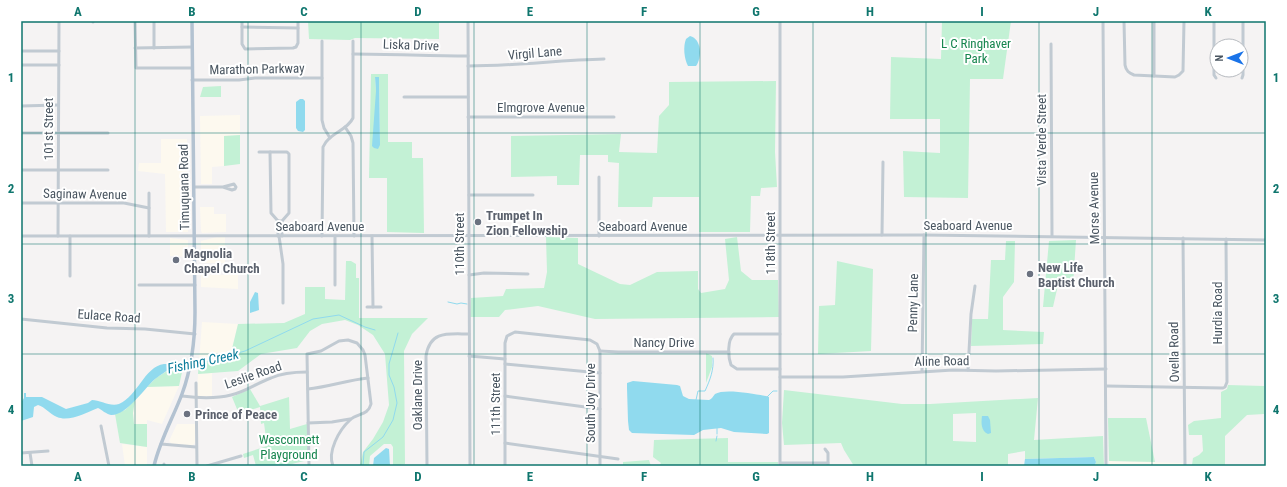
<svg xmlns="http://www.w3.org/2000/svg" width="1287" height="487" font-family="'Roboto Condensed',sans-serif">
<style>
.commercial{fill:#fdf9ef}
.green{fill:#c3f1d5;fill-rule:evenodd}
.water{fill:#90daee}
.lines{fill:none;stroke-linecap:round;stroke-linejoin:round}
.stream{stroke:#90daee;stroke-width:1}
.minor{stroke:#c1cad2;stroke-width:3}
.major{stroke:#b3c2d1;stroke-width:3.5}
.grid{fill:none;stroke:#0f766e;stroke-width:1;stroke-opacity:0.55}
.worship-dot{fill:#6b7280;stroke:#fff;stroke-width:1.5}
.labels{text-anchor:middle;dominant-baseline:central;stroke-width:4;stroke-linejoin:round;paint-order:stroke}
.park-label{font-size:13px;fill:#17864f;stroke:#fff}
.street-label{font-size:13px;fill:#4a5661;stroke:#fff}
.worship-label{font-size:13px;font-weight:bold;fill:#5b616d;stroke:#fff;text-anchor:start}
.water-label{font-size:14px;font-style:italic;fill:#0c7c9b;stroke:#fff}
.neatline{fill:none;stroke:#0f766e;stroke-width:1.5}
.grid-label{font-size:13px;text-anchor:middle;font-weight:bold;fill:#0f766e}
</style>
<rect width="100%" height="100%" fill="#f5f3f3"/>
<g class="commercial">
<path d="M240,115v20l-16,1v30l-12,1v17h-11l-1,-68z"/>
<path d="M161,139h26l1,93h-22l-1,-58 -27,-3 1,-8h22z"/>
<path d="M200,207h14v7h12v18l-24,1 -1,-2z"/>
<path d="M217,237h8v26h-24v-22z"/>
<path d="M170,238l18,2v17l-18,-1z"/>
<path d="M201,275h37v14l-37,-2z"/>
<path d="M202,322l36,2 -7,29 -32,9z"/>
<path d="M212,373v23l-13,1 -2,-2 1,-21z"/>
<path d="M179,386l-17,38 -15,-4v4l-13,1 -1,-12 2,-13 12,-13z"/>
<path d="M177,424h18v19l-3,3 -20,-2 -3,-3z"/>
<path d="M122,444l25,3v19h-22z"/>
<path d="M1109,461l74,2v3h-74z"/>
</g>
<g class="green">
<path d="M308,21h131v18l-84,-1 -5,2 -41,-1z"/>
<path d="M942,21h69l-8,58h-33l-2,119 -64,-1 -1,-46 37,2v-34h-50l1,-62 50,2z"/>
<path d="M371,74h17v68h24v16h11l1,75 -37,-1v-54h-18zM375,77h4l1,68z"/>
<path d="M776,81l-1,71 2,35 -16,1 -1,8h-9l-1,36h-51v-35h-46l-1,10h-34l1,-44 -11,-1v-7h-28l-1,30h-22v-9l-46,1v-41l110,-2 -2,18 38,1 2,-37 10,-11v-23z"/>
<path d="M221,86v11h-21l3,-10z"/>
<path d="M240,135v29l-16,2v-30z"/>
<path d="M546,237l32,1v26l42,20 10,1 27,-13 41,-1v18l3,4 24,-4 4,-9 -4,-41 12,-2 4,34 11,9h26l1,37 -184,2 -57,-13 -33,4 -6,7h-29l1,-19 32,-2 3,-7 38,-1 3,-16z"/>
<path d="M1076,240l-3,45h-15l-5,22h-10l6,-66z"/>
<path d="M1006,241h9l-1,41 -11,15v33l41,2 -1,12 -72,2 1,-27h16l3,-59h14z"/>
<path d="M346,261h5l5,3v14h3v40h69l-16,16 -8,17 1,113 -12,2v-19l-2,-3h-7l-14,12 -1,10h-9l3,-14 10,-13 10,-17 6,-17 -4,-51 -12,-19 -15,-10 -13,-5 -23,4 -12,7 -13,17 -36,6 -23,17 -40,3 1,-12h3l29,-9 7,-29 46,-1 21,-9v-27h20v12l20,1z"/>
<path d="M837,261l36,8 -2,82 -53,3 1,-48 16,-1z"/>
<path d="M706,353l6,3v11l-6,16z"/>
<path d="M167,371l15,1 -3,14 -32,1 9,-9z"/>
<path d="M1228,385l36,1v28l-17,1 -22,21v30l-33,-1 1,-7 6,-3 4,-4 -1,-16h-13l-1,-10 6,-4 27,-3v-26l6,-3z"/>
<path d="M250,389l10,17 29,-9 1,32 17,-5 1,36 -24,6h-28l-3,-11 -9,3 -1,-4 24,-8 -3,-23 -3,1 -1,-17 -21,7 -7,-17z"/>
<path d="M784,390l118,14h28l108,-6 -4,42 69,-4 1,30h-13l4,-1 1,-3 -2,-5 -69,2v-8l-17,3v12h-154l-10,-16 -3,-7 -57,2 -2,-22zM976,413v29l-23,-1v-27z"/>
<path d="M135,400l-2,13 1,11h13v23l-27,-4 -5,-29 10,-4z"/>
<path d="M1108,418h38l9,44 -46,-1z"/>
<path d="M728,438v24h50v4h-119l2,-3 -8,-6 1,-17z"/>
<path d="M649,460l2,6h-28v-4z"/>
</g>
<g class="water">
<path d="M690,36c12,3 12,22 6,30h-8c-4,-7 -5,-20 -2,-27z"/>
<path d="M375,77h4l1,68 -2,4 -4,-1 -2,-2 4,-55z"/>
<path d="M300,99h3l2,2v29l-2,2 -5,-1 -2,-3v-26z"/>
<path d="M255,292l3,1 1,17 -9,3v-11z"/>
<path d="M164,364h11c-6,6 -14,10 -20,15 -10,9 -29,37 -44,36 -5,-1 -9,-5 -13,-7 -12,5 -29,14 -41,9 -7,-3 -12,-10 -19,-12l-4,2 -1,10 -12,4v-18l3,-5v-5h2v4h16l24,12 22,-6 4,-3c8,0 18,7 27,4 19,-8 25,-37 45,-40z"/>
<path d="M633,381l44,4 3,1 3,10 6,3 20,1c3,-1 4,-4 6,-6 9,-6 40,0 51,2l3,1v36l-2,1 -33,-2 -13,-4 -18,2 -9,5 -62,-2 -3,-3 -1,-9 -1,-33v-5z"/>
<path d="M982,416h6l2,4 1,13 -3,1c-7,-3 -7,-11 -6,-18z"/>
<path d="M386,448l3,1 1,17h-17l1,-8z"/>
<path d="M1094,457l2,5 -1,3 -4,1h-67l1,-7z"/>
</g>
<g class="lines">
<g class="stream">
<path d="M448,302l9,2 4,-1 6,1"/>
<path d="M192,363h10l43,-12 68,-32 26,-4 26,12 10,3"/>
<path d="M174,365l15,-2"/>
<path d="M767,397l6,-6h4"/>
<path d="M696,400l2,-9h7c5,-11 9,-21 8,-33"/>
<path d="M717,428v6"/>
<path d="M716,441l1,-5"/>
<path d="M363,466l1,-14 19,-15 10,-17 4,-17 -3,-16 -5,-12v-11l9,-31"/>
</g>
<g class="minor">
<path d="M135,21l1,47h56"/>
<path d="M154,21v27"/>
<path d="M242,21v23l3,5 48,-1 3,-1 2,-4v-22"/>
<path d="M468,21l2,445"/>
<path d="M1103,21l3,445"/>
<path d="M1124,21l1,44c1,6 4,8 9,10l41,2 4,-2 4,-4 1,-50"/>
<path d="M1154,21v55"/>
<path d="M1214,21v54l2,3"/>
<path d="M93,22v-1"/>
<path d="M242,27l56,1"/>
<path d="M322,41v79l2,8 6,10"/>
<path d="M1051,44l1,192"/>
<path d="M135,48l57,-1"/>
<path d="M21,51h38"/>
<path d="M353,54c39,0 77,2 115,2"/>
<path d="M21,65h38"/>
<path d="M468,66c46,0 91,-6 136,-7"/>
<path d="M1242,78l1,-3v-54"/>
<path d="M192,80h47l16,-2h67"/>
<path d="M404,97h64"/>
<path d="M21,106l37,-1"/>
<path d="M468,117h146"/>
<path d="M345,127l6,9 2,7 1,93"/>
<path d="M21,133h87"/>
<path d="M259,152h28l2,2v59l-7,8h-4"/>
<path d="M270,152l1,61 7,8v15"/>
<path d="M21,170h87"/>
<path d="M194,187h29l9,3 3,-1 1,-2 -2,-3 -11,3"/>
<path d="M149,193v43"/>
<path d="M469,195h64"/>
<path d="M21,203h103l25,5"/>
<path d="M282,221v15"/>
<path d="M882,235l1,-73"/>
<path d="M21,236l903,-1 342,5"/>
<path d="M58,236l1,-215"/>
<path d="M279,236l4,28v39"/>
<path d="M322,236l1,-89c6,-14 24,-16 30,-29v-77"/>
<path d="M335,236v49"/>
<path d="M372,236l1,71"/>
<path d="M599,236v-59"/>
<path d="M1183,238l2,228"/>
<path d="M469,275l15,-2 44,1"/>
<path d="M70,276v-40"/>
<path d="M139,285h56"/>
<path d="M367,307h14"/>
<path d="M21,319l86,9 38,1 50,5"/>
<path d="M600,351l18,1h111"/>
<path d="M469,356l36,3"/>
<path d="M505,364l95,9"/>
<path d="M780,369h-43l-6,-4c-3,-8 -4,-25 3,-31h46"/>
<path d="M968,370l3,-56 4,-28"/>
<path d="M922,371l2,-136"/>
<path d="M780,377h63l110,-7 43,1 110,-2"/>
<path d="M196,383l1,83"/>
<path d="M1106,386l117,2 2,-1 2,-5 -1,-143"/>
<path d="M308,389c20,-2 40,-9 60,-11"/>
<path d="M182,396c16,2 33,3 49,-1 14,-3 26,-12 40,-17 11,-5 24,-6 36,-6"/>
<path d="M505,396l95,13"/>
<path d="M308,423l24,-1 18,-3"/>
<path d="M101,426l8,40"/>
<path d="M505,443l113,16"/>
<path d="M161,444l35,3"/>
<path d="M825,449l3,4v13"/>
<path d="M21,453l27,-2"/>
<path d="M30,453l2,13"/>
<path d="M780,463h48"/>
<path d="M164,464v2"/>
<path d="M207,466l34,-10"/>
<path d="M309,466l-2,-112 14,-3 18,-10 9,-1 9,3 6,7 2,5 6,49c-3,12 -14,9 -21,16 -11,10 -23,32 -17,46"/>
<path d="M427,466l-1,-110c4,-26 23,-22 43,-22"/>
<path d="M505,466v-123l2,-7 8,-4 75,8 7,4 3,7v115"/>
<path d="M780,466v-445"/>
</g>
<path class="major" d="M154,466c6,-26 19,-48 28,-72 10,-27 13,-54 13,-82l-3,-291"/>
</g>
<path class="grid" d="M135,21v445M248,21v445M361,21v445M474,21v445M587,21v445M700,21v445M813,21v445M926,21v445M1039,21v445M1152,21v445M21,133h1245M21,244h1245M21,354h1245"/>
<g class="worship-dot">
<circle cx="478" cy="222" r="4"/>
<circle cx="176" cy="260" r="4"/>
<circle cx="1030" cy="274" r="4"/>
<circle cx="187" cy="414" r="4"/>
</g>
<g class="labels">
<g class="park-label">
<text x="976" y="43">L C Ringhaver<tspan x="976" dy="15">Park</tspan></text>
<text x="289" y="439">Wesconnett<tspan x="289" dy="15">Playground</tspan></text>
</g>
<g class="street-label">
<text transform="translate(411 45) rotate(2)">Liska Drive</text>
<text transform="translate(535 53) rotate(-5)">Virgil Lane</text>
<text transform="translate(257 69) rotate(-1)">Marathon Parkway</text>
<text x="541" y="107">Elmgrove Avenue</text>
<text transform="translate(48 129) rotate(-90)">101st Street</text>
<text transform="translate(1041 140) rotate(-90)">Vista Verde Street</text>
<text transform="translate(184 187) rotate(-91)">Timuquana Road</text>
<text transform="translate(85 194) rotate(1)">Saginaw Avenue</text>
<text transform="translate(1094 208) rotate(-91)">Morse Avenue</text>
<text x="968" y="225">Seaboard Avenue</text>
<text x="320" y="226">Seaboard Avenue</text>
<text x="643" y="226">Seaboard Avenue</text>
<text transform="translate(770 243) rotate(-90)">118th Street</text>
<text transform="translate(459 244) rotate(-90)">110th Street</text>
<text transform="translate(913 303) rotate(-89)">Penny Lane</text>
<text transform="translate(1217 313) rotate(-90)">Hurdia Road</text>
<text transform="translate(109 316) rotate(4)">Eulace Road</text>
<text x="664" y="342">Nancy Drive</text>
<text transform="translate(1174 352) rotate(-91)">Ovella Road</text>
<text transform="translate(942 361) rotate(-1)">Aline Road</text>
<text transform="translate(253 375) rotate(-19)">Leslie Road</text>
<text transform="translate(417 395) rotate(-90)">Oaklane Drive</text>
<text transform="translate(590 403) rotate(-90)">South Joy Drive</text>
<text transform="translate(495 404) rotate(-90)">111th Street</text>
</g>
<g class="worship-label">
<text x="486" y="215">Trumpet In<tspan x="486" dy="15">Zion Fellowship</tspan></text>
<text x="184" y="253">Magnolia<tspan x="184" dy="15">Chapel Church</tspan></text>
<text x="1038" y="267">New Life<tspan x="1038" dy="15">Baptist Church</tspan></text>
<text x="195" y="414">Prince of Peace</text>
</g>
<g class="water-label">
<text transform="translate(203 361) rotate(-12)">Fishing Creek</text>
</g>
</g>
<rect width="1287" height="487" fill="none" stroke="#ffffff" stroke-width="44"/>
<g transform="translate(1229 58) rotate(270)"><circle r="19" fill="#ffffff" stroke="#b7bbc0"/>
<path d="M0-3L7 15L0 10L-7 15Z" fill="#1a73e8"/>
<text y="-6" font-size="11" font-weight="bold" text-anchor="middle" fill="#4a5661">N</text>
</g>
<rect x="22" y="22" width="1243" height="443" class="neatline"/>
<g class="grid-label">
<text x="78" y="16">A</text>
<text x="192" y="16">B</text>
<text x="304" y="16">C</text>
<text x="418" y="16">D</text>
<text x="530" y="16">E</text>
<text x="644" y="16">F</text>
<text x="756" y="16">G</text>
<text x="870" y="16">H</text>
<text x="982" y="16">I</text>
<text x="1096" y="16">J</text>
<text x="1208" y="16">K</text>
<text x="11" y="82">1</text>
<text x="1276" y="82">1</text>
<text x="11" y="193">2</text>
<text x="1276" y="193">2</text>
<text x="11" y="303">3</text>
<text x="1276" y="303">3</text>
<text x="11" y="414">4</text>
<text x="1276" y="414">4</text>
<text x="78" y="481">A</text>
<text x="192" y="481">B</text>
<text x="304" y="481">C</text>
<text x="418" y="481">D</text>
<text x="530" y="481">E</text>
<text x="644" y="481">F</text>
<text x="756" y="481">G</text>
<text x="870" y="481">H</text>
<text x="982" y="481">I</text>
<text x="1096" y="481">J</text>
<text x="1208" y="481">K</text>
</g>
</svg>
